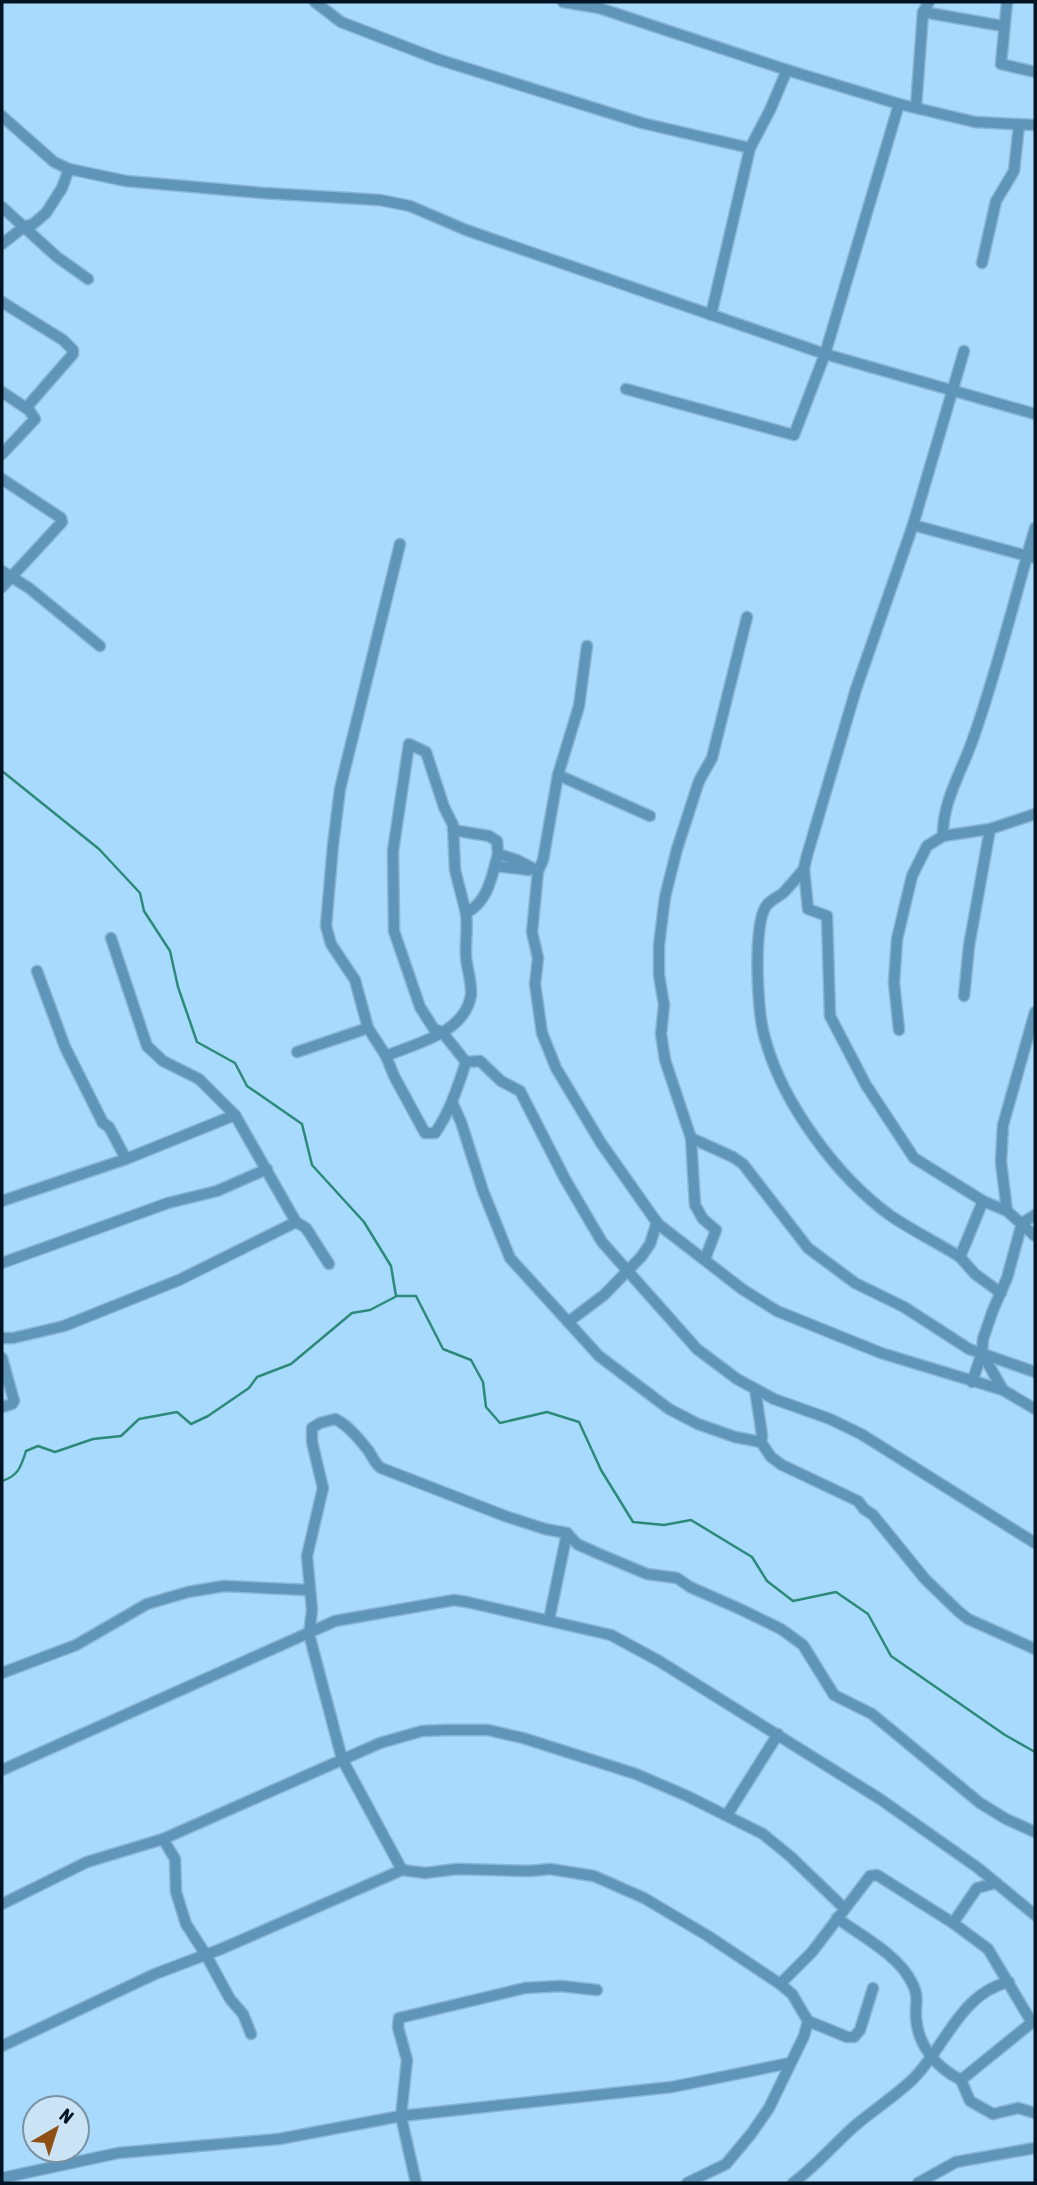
<svg xmlns="http://www.w3.org/2000/svg" width="1037" height="2185" font-family="'Asap Condensed',sans-serif">
<style>
.lines{fill:none;stroke-linecap:round;stroke-linejoin:round}
.stream{stroke:#2d8a79;stroke-width:2.5}
.minor-casing{stroke:#89b6d5;stroke-width:13}
.minor{stroke:#5f95b8;stroke-width:10}
</style>
<rect width="100%" height="100%" fill="#a7dafc"/>
<g class="lines">
<g class="stream">
<path d="M2,771l97,78 41,44 4,18 26,40 8,36 19,55 38,21 12,23 55,38 10,41 52,57 27,44 5,30h20l27,53 28,11 12,22 3,25 14,16 47,-11 32,10 22,48 32,52 31,3 27,-5 61,37 15,24 26,20 43,-9 32,22 23,42 114,79 30,17"/>
<path d="M2,1481c16,-5 19,-14 24,-30l12,-5 17,6 38,-13 28,-3 18,-17 38,-7 14,12 17,-8 41,-28 8,-11 34,-13 61,-51 18,-3 25,-13"/>
</g>
<defs>
<g id="minor">
<path d="M315,2l26,20 96,37 205,64 108,25"/>
<path d="M563,2l36,6 188,62 112,34 76,18 60,3"/>
<path d="M1007,2l-6,62 34,8"/>
<path d="M923,12l80,14"/>
<path d="M916,107l7,-95 6,-10"/>
<path d="M2,116l52,46 15,7 57,12 137,12 117,7 30,6 56,24 359,124 210,60"/>
<path d="M2,207l55,50 31,22"/>
<path d="M2,244l23,-18 8,-2 13,-11 16,-25 7,-19"/>
<path d="M982,263l14,-62 18,-30 5,-46"/>
<path d="M2,302l61,38 10,10v4l-47,54"/>
<path d="M711,315l39,-167 20,-38 17,-40"/>
<path d="M964,351l-51,174 -57,164 -50,170 -2,10 4,40 19,7 3,100 36,69 48,73 69,43 24,10 28,25"/>
<path d="M626,389l168,46 31,-81 74,-250"/>
<path d="M2,392l27,18 6,9 -33,35"/>
<path d="M2,479l59,39 1,4 -60,65"/>
<path d="M913,525l122,33"/>
<path d="M400,544l-60,245 -7,56 -7,81 5,18 24,36 13,48 18,28 8,20 31,57h10c15,-21 23,-47 31,-71"/>
<path d="M2,571l27,17 71,58"/>
<path d="M587,646l-8,60 -21,69 -15,85 -5,11 -6,61 6,26 -3,26 7,49 14,35 45,75 57,81 84,65 35,22 104,42 122,37 32,19"/>
<path d="M558,775l92,41"/>
<path d="M453,830l36,6 8,5 1,13 19,6 21,11"/>
<path d="M943,836c-1,-34 19,-65 30,-97 24,-68 42,-142 62,-211"/>
<path d="M495,866l34,4"/>
<path d="M804,869c-7,8 -13,16 -21,24 -6,5 -16,8 -19,17 -7,15 -7,56 -6,74 1,19 2,39 8,58 18,63 72,136 125,174 22,15 47,27 69,41"/>
<path d="M466,913l-11,-43 -2,-45 -9,-18 -18,-55 -17,-8 -16,107 1,80 26,76 14,22 8,3 24,30 14,-1 21,20 19,10 45,88 37,63 95,107 40,30 37,20 56,20 31,15 174,109"/>
<path d="M111,938l36,108 16,15 36,18 36,36 61,107 10,6 23,36"/>
<path d="M37,971l28,76 38,76 6,4 17,32"/>
<path d="M964,996l5,-50 21,-117"/>
<path d="M899,1030l-5,-47 3,-44 15,-63 15,-30 16,-10 47,-7 45,-15"/>
<path d="M297,1052l71,-24"/>
<path d="M386,1056c31,-13 79,-23 85,-61 1,-12 -4,-26 -5,-38 -1,-15 2,-29 0,-44 22,-11 26,-37 32,-59"/>
<path d="M452,1102l9,20 22,69 27,67 89,98 70,53 29,15 37,13 26,5"/>
<path d="M691,1138l42,19 10,7 65,84 47,35 49,24 65,42 66,23"/>
<path d="M2,1201l124,-42 109,-44"/>
<path d="M983,1201l-23,56 15,17 26,19"/>
<path d="M1007,1211l-6,-49 2,-37 32,-113"/>
<path d="M705,1259l11,-29 -13,-11 -8,-14 -4,-67 -26,-78 -4,-26 3,-29 -5,-30v-30l6,-48 12,-48 22,-68 13,-23 35,-141"/>
<path d="M2,1263l166,-60 49,-12 50,-22"/>
<path d="M568,1322l36,-27 37,-38 9,-13 7,-22"/>
<path d="M2,1338h11l51,-12 115,-46 117,-58"/>
<path d="M2,1358l12,43 -2,3 -10,3"/>
<path d="M972,1382l10,-29"/>
<path d="M755,1389l7,46 -1,7 10,15 11,8 76,36 6,8 9,6 52,64 33,32 10,8 67,30"/>
<path d="M1003,1390l-21,-37 1,-14 10,-29 14,-32 15,-55 13,-8"/>
<path d="M549,1620l18,-87"/>
<path d="M2,1673l74,-28 71,-41 41,-12 36,-6 84,4"/>
<path d="M2,1770l333,-149 119,-21 13,2 144,33 48,26 221,138 98,69 57,47"/>
<path d="M727,1815l51,-81"/>
<path d="M163,1839l12,20 1,33 10,32 20,31 24,44 13,15 8,20"/>
<path d="M402,1870l-60,-111 -33,-125 3,-24 -5,-54 16,-68 -11,-46v-14l8,-5 15,-4c13,6 24,20 33,31 5,7 6,13 13,18l124,48 40,13 22,4 10,11 20,9 50,21 30,4 13,9 50,22 41,20 22,16 31,50 38,19 108,89 26,16 29,13"/>
<path d="M2,1904l85,-42 76,-23 217,-96 42,-12 25,-1h41l35,8 113,36 51,22 76,38 28,23 53,51"/>
<path d="M837,1918c24,18 60,36 74,63 9,17 4,20 5,37 2,28 21,50 45,62l9,21 23,13 25,-6 17,5"/>
<path d="M953,1923l24,-35 19,-5"/>
<path d="M780,1984l32,-32 58,-76 7,-1 76,48 35,26 43,72"/>
<path d="M808,2021l39,16h7l6,-7 13,-42"/>
<path d="M2,2046l153,-72 66,-25 181,-79 23,3 32,-4 73,2 20,-2 44,7 50,22 64,38 72,48 12,10 16,27 -4,15 -35,72 -18,26 -25,30 -39,19"/>
<path d="M961,2080l74,-60"/>
<path d="M2,2178l116,-25 161,-14 122,-23 271,-29 118,-24"/>
<path d="M416,2183l-15,-67 6,-56 -9,-33 1,-9 126,-30 36,-2 36,4"/>
<path d="M793,2183c23,-17 42,-40 64,-59 18,-15 38,-28 55,-44 33,-32 48,-87 97,-98"/>
<path d="M918,2183l38,-21 79,-14"/>
</g>
</defs>
<use href="#minor" class="minor-casing"/>
<use href="#minor" class="minor"/>
</g>
<rect width="1037" height="2185" fill="none" stroke="#001423" stroke-width="7"/>
<g transform="translate(56 2129) rotate(39)"><circle r="33" fill="#cbe4f5" stroke="#7a91a1" stroke-width="2"/>
<path d="M0-5L12 26L0 18L-12 26Z" fill="#8f5016"/>
<text y="-10" font-size="19" font-weight="bold" text-anchor="middle" fill="#001423">N</text>
</g>
</svg>
